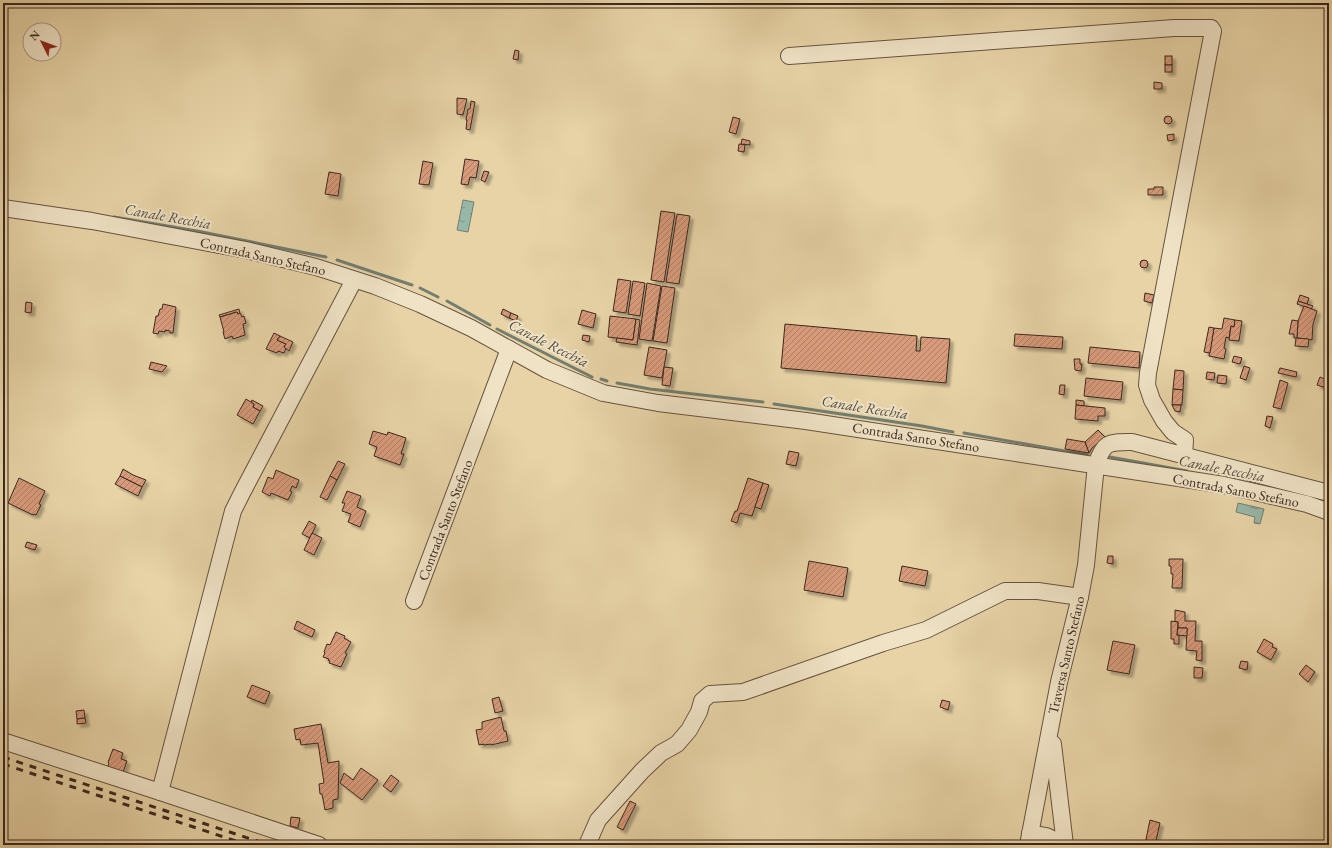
<svg xmlns="http://www.w3.org/2000/svg" width="1332" height="848" font-family="'EB Garamond',serif">
<style>
.water{fill:url(#water-ripples);stroke:#737e71}
.lines{fill:none;stroke-linecap:round;stroke-linejoin:round}
.stream{stroke:#737e71;stroke-width:3}
.building{fill:url(#building-hatch);stroke:#3c281f;filter:url(#shadow)}
.minor-casing{stroke:#675341;stroke-width:18}
.minor{stroke:#efe2c5;stroke-width:16}
.rail{stroke:#3c281f;stroke-width:3;stroke-dasharray:7 7;stroke-linecap:butt}
.labels{text-anchor:middle;dominant-baseline:central;stroke-width:4;stroke-linejoin:round;paint-order:stroke}
.street-label{font-size:14px;fill:#3c281f;stroke:#efe2c5}
.water-label{font-size:15px;font-style:italic;fill:#534c41;stroke:#efe2c5}
</style>
<defs>
<pattern id="water-ripples" width="26" height="14" patternUnits="userSpaceOnUse"><rect width="26" height="14" fill="#97b7a8"/><path d="M2 4q2-2 4 0t4 0M15 11q2-2 4 0t4 0" fill="none" stroke="#7c9588"/></pattern>
<pattern id="building-hatch" width="6" height="6" patternUnits="userSpaceOnUse"><rect width="6" height="6" fill="#d79a7a"/><path d="M-1 1l2-2M0 6l6-6M5 7l2-2" fill="none" stroke="#b07e63"/></pattern>
<filter id="shadow"><feDropShadow dx="3.5" dy="3.5" stdDeviation="1" flood-color="#0004"/></filter>
</defs>
<rect width="100%" height="100%" fill="#e7d3a6"/>
<filter id="stains"><feTurbulence type="fractalNoise" baseFrequency=".005" numOctaves="4"/><feColorMatrix values="0 0 0 0 .2 0 0 0 0 .09 0 0 0 0 .02 0 0 0 .5 -.17"/></filter>
<radialGradient id="worn" r=".72"><stop offset=".6" stop-color="#630" stop-opacity="0"/><stop offset="1" stop-color="#630" stop-opacity=".3"/></radialGradient>
<g class="water">
<path d="M463,200l11,2 -6,30 -11,-2z"/>
<path d="M1238,503l26,6 -4,15 -6,-1 1,-6 -19,-5z"/>
</g>
<g class="lines">
<g class="stream">
<path d="M114,217l83,14 129,26"/>
<path d="M337,260l75,25"/>
<path d="M420,288l18,9"/>
<path d="M447,301l43,24"/>
<path d="M497,329l95,48"/>
<path d="M601,379l6,2"/>
<path d="M617,383l33,6 113,13"/>
<path d="M774,404l148,22 31,6"/>
<path d="M964,433l123,22"/>
<path d="M1110,457l77,14"/>
</g>
</g>
<g class="building">
<path d="M515,50l4,1 -1,9 -5,-1z"/>
<rect x="1165" y="56" width="7" height="9"/>
<rect x="1165" y="65" width="7" height="7"/>
<path d="M1154,82l8,1v6h-8z"/>
<path d="M457,98l10,1 -4,16 -6,-1z"/>
<path d="M471,101l4,1 -5,28 -4,-1 1,-9h-1l2,-11h2z"/>
<circle cx="1168" cy="120" r="4"/>
<path d="M733,117l7,2 -4,15 -7,-2z"/>
<path d="M1174,134v6l-6,1 -1,-6z"/>
<path d="M742,139l8,2v4l-9,-1z"/>
<path d="M739,144l6,1 -1,7 -6,-1z"/>
<path d="M465,159l14,2 -3,17 -6,-1 -2,8 -7,-1z"/>
<path d="M423,161l10,2 -4,22 -10,-1z"/>
<path d="M484,171l5,1 -4,10 -4,-2z"/>
<path d="M329,172l12,2 -3,22 -13,-2z"/>
<path d="M1154,187h9v8h-15v-6h6z"/>
<path d="M661,211l14,2 -11,69 -13,-2z"/>
<path d="M677,214l13,2 -11,68 -13,-2z"/>
<circle cx="1144" cy="264" r="4"/>
<path d="M618,279l13,2 -5,32 -13,-2z"/>
<path d="M633,281l12,2 -5,33 -12,-2z"/>
<path d="M647,283l14,3 -9,55 -13,-2z"/>
<path d="M662,286l13,2 -8,55 -14,-2z"/>
<path d="M1145,293l9,2 -2,8 -8,-2z"/>
<path d="M1300,295l9,3 -2,6 -9,-3z"/>
<path d="M1298,301l15,5 -2,3 -14,-5z"/>
<path d="M26,302l6,1 -1,10 -6,-1z"/>
<path d="M163,304l13,3 -3,26h-3v-2l-5,-1v2l-6,-1 -1,3 -5,-1 3,-17h2l2,-7h2z"/>
<path d="M1304,306l13,5 -4,13 -1,16 -15,-2 1,-17z"/>
<path d="M239,309l1,4 -2,1 -1,-2 -17,5 -1,-2z"/>
<path d="M503,309l8,4 -2,5 -8,-4z"/>
<path d="M582,310l14,4 -3,14 -15,-4z"/>
<path d="M237,312l1,2 2,-1 2,4 2,-1 2,7 -3,1 2,11 -12,4 -1,-3 -7,3 -2,-7h1l-4,-15z"/>
<path d="M511,313l7,3 -2,5 -7,-3z"/>
<path d="M610,316l26,3 -3,21 -25,-3z"/>
<path d="M1224,318l11,2 -1,7 -3,-1 -2,12 -3,-1 -2,11 2,1 -2,10 -15,-3 5,-28 8,1z"/>
<path d="M636,319l4,1 -3,25 -21,-3 1,-4 16,2z"/>
<path d="M1235,320l7,1 -3,20 -10,-1 2,-14 3,1z"/>
<path d="M1292,320l6,1 -1,17h-3v-4h-5z"/>
<path d="M785,324l132,12 -1,15h4l1,-14 29,2 -4,44 -165,-15z"/>
<path d="M1209,327l5,1 -4,25 -6,-1z"/>
<path d="M274,333l6,3 -3,4 9,4 -2,3 2,1 -2,5 -6,-2 -1,2 -11,-4z"/>
<path d="M1015,334l48,3 -1,12 -48,-3z"/>
<path d="M583,335l7,1 -1,6 -7,-2z"/>
<path d="M280,336l13,6 -4,9 -5,-4 2,-3 -9,-4z"/>
<path d="M1296,338l13,1 -1,8 -13,-1z"/>
<path d="M649,347l18,3 -5,28 -18,-3z"/>
<path d="M1090,347l50,5 -1,16 -51,-5z"/>
<path d="M1234,356l8,2 -2,6 -8,-2z"/>
<path d="M1074,359h6v5h2l-1,7 -6,-1z"/>
<path d="M151,362l16,4 -5,6 -13,-3z"/>
<path d="M1244,366l6,2 -4,12 -6,-2z"/>
<path d="M664,367l9,1 -3,18 -8,-1z"/>
<path d="M1280,368l17,4 -1,5 -18,-4z"/>
<path d="M1175,370l9,1 -1,19 -10,-1z"/>
<path d="M1207,372l8,1 -1,7 -8,-1z"/>
<path d="M1218,375l9,1 -1,8 -9,-1z"/>
<path d="M1320,377l9,4v8l-12,-4z"/>
<path d="M1086,378l37,4 -2,18 -37,-4z"/>
<path d="M1280,380l8,3 -7,26 -8,-2z"/>
<path d="M1060,385h5l-1,10 -5,-1z"/>
<path d="M1173,389l10,1 -1,15h-10z"/>
<path d="M246,399l8,5 -1,3 7,4 -7,13 -16,-9z"/>
<path d="M252,400l11,6 -3,5 -7,-4 1,-3 -3,-2z"/>
<path d="M1076,400l8,1v5l-8,-1z"/>
<path d="M1076,405l29,3v8h-7v5l-23,-2z"/>
<path d="M1172,405h9l-1,7 -5,-1z"/>
<path d="M1267,416l6,1 -3,11 -5,-2z"/>
<path d="M1098,430l7,7 -13,11 -3,5 -4,-11z"/>
<path d="M373,431l14,4 1,-3 18,6 -5,16h3l-4,11 -26,-9 3,-9 -8,-3z"/>
<path d="M1067,439l18,3 4,11 -24,-4z"/>
<path d="M789,451l10,2 -3,13 -10,-2z"/>
<path d="M338,461l7,3 -8,16 -7,-4z"/>
<path d="M123,469l10,6 13,5 -4,7 -22,-11z"/>
<path d="M276,470l23,10 -3,8 -4,-2 -2,5 2,1 -4,8 -17,-7 -1,3 -8,-4 6,-15 5,2z"/>
<path d="M120,476l22,11 -4,9 -23,-12z"/>
<path d="M330,476l7,4 -10,20 -7,-3z"/>
<path d="M19,478l26,13 -6,13 2,1 -5,10 -2,-1 -1,1 -25,-12z"/>
<path d="M748,478l15,5 -11,33 -12,-3 -3,10 -6,-2 4,-10h2z"/>
<path d="M763,483l6,2 -8,24 -6,-2z"/>
<path d="M347,491l14,5 -4,11 9,4 -6,16 -12,-5 3,-8 -9,-3 3,-8h-3z"/>
<path d="M309,521l7,4 -6,13 -8,-4z"/>
<path d="M312,533l10,5 -8,17 -10,-5z"/>
<path d="M27,542l10,3 -2,5 -10,-3z"/>
<path d="M1108,556h5v8l-6,-1z"/>
<path d="M1169,559h14l-1,29h-10l1,-14h-2v-8h-2z"/>
<path d="M809,561l39,7 -5,29 -39,-7z"/>
<path d="M902,566l26,5 -3,15 -26,-5z"/>
<path d="M1175,610l10,2v9h11l-1,20h7v20l-6,-1 1,-9 -11,-1 1,-22h-9v-6h-3z"/>
<path d="M297,621l18,9 -3,7 -18,-8z"/>
<path d="M1171,621l7,1 -1,13h2v9h-5v-5h-3z"/>
<path d="M1178,628h9v8l-10,-1z"/>
<path d="M336,632l9,4 -1,2 7,4 -6,11 2,1 -6,13 -12,-4 1,-2 -2,-1 1,-1 -6,-2 2,-4 -1,-1 3,-8 3,1z"/>
<path d="M1264,639l9,5 -1,3 5,2 -6,11 -14,-8z"/>
<path d="M1113,641l22,4 -6,29 -22,-4z"/>
<path d="M1241,661l7,1 -1,8 -8,-2z"/>
<path d="M1306,665l9,7 -7,10 -9,-8z"/>
<path d="M1194,667l9,1 -1,10h-8z"/>
<path d="M252,685l18,7 -5,12 -18,-7z"/>
<path d="M499,697l4,14 -8,2 -3,-14z"/>
<path d="M942,700l8,2 -2,8 -8,-3z"/>
<path d="M84,710l1,8 -8,1 -1,-8z"/>
<path d="M501,717l3,14h2l2,10 -17,4v-1l-7,1v-1l-5,1 -3,-15 6,-1v-7z"/>
<path d="M85,718l1,5 -9,1v-5z"/>
<path d="M321,724l7,39 11,-2 -1,38 -5,1v8l-8,2 -3,-16h-2l-1,-10 5,-1 -6,-40 -17,2 -1,-6 -4,1 -2,-11z"/>
<path d="M113,749l10,4 -2,6 6,2 -5,14 -15,-6 2,-6 -1,-1z"/>
<path d="M361,768l17,12 -16,20 -22,-17 4,-10 9,7z"/>
<path d="M391,775l8,6 -8,11 -8,-6z"/>
<path d="M630,801l6,3 -13,26 -6,-3z"/>
<path d="M291,817l9,1 -2,10 -8,-2z"/>
<path d="M1150,820l10,3 -5,22 -10,-1z"/>
</g>
<g class="lines">
<defs>
<g id="minor">
<path d="M789,56l385,-28h37l2,3 -65,342 -1,12 5,15 12,21 9,11 12,8 -1,16"/>
<path d="M3,208l89,13 154,29 70,17 59,19 45,18 51,24 76,42 56,23 55,10 148,18 418,64 83,19 22,8"/>
<path d="M414,601l95,-252"/>
<path d="M3,741l157,51"/>
<path d="M1048,742l5,2 12,101"/>
<path d="M1030,833l16,3 15,7h4"/>
<path d="M319,845l-159,-53 73,-281 9,-18 112,-213"/>
<path d="M587,845l11,-25 44,-49 19,-18 16,-9 12,-14 10,-18 3,-11 8,-7 33,-2 140,-49 43,-13 79,-39h33l42,6"/>
<path d="M1028,845l31,-163 21,-85 6,-32 10,-100c8,-24 13,-23 36,-23l197,51"/>
</g>
</defs>
<use href="#minor" class="minor-casing"/>
<use href="#minor" class="minor"/>
<g class="rail">
<path d="M3,757l266,88"/>
<path d="M3,764l245,81"/>
</g>
</g>
<g class="labels">
<g class="street-label">
<text transform="translate(263 256) rotate(13)">Contrada Santo Stefano</text>
<text transform="translate(916 437) rotate(9)">Contrada Santo Stefano</text>
<text transform="translate(1236 490) rotate(11)">Contrada Santo Stefano</text>
<text transform="translate(445 520) rotate(-69)">Contrada Santo Stefano</text>
<text transform="translate(1066 655) rotate(-77)">Traversa Santo Stefano</text>
</g>
<g class="water-label">
<text transform="translate(168 216) rotate(10)">Canale Recchia</text>
<text transform="translate(549 343) rotate(27)">Canale Recchia</text>
<text transform="translate(865 407) rotate(9)">Canale Recchia</text>
<text transform="translate(1222 468) rotate(11)">Canale Recchia</text>
</g>
</g>
<rect width="1332" height="848" fill="none" stroke="#e7d3a6" stroke-width="16"/>
<rect x="4" y="4" width="1324" height="840" fill="none" stroke="#3c281f" stroke-width="2"/>
<rect x="8" y="8" width="1316" height="832" fill="none" stroke="#3c281f"/>
<g transform="translate(42 42) rotate(312)"><circle r="19" fill="#efe2c5" stroke="#a79883"/>
<path d="M0-3L7 15L0 10L-7 15Z" fill="#8f2418"/>
<text y="-6" font-size="11" font-weight="bold" text-anchor="middle" fill="#3c281f">N</text>
</g>
<rect width="100%" height="100%" filter="url(#stains)"/>
<rect width="100%" height="100%" fill="url(#worn)"/>
</svg>
